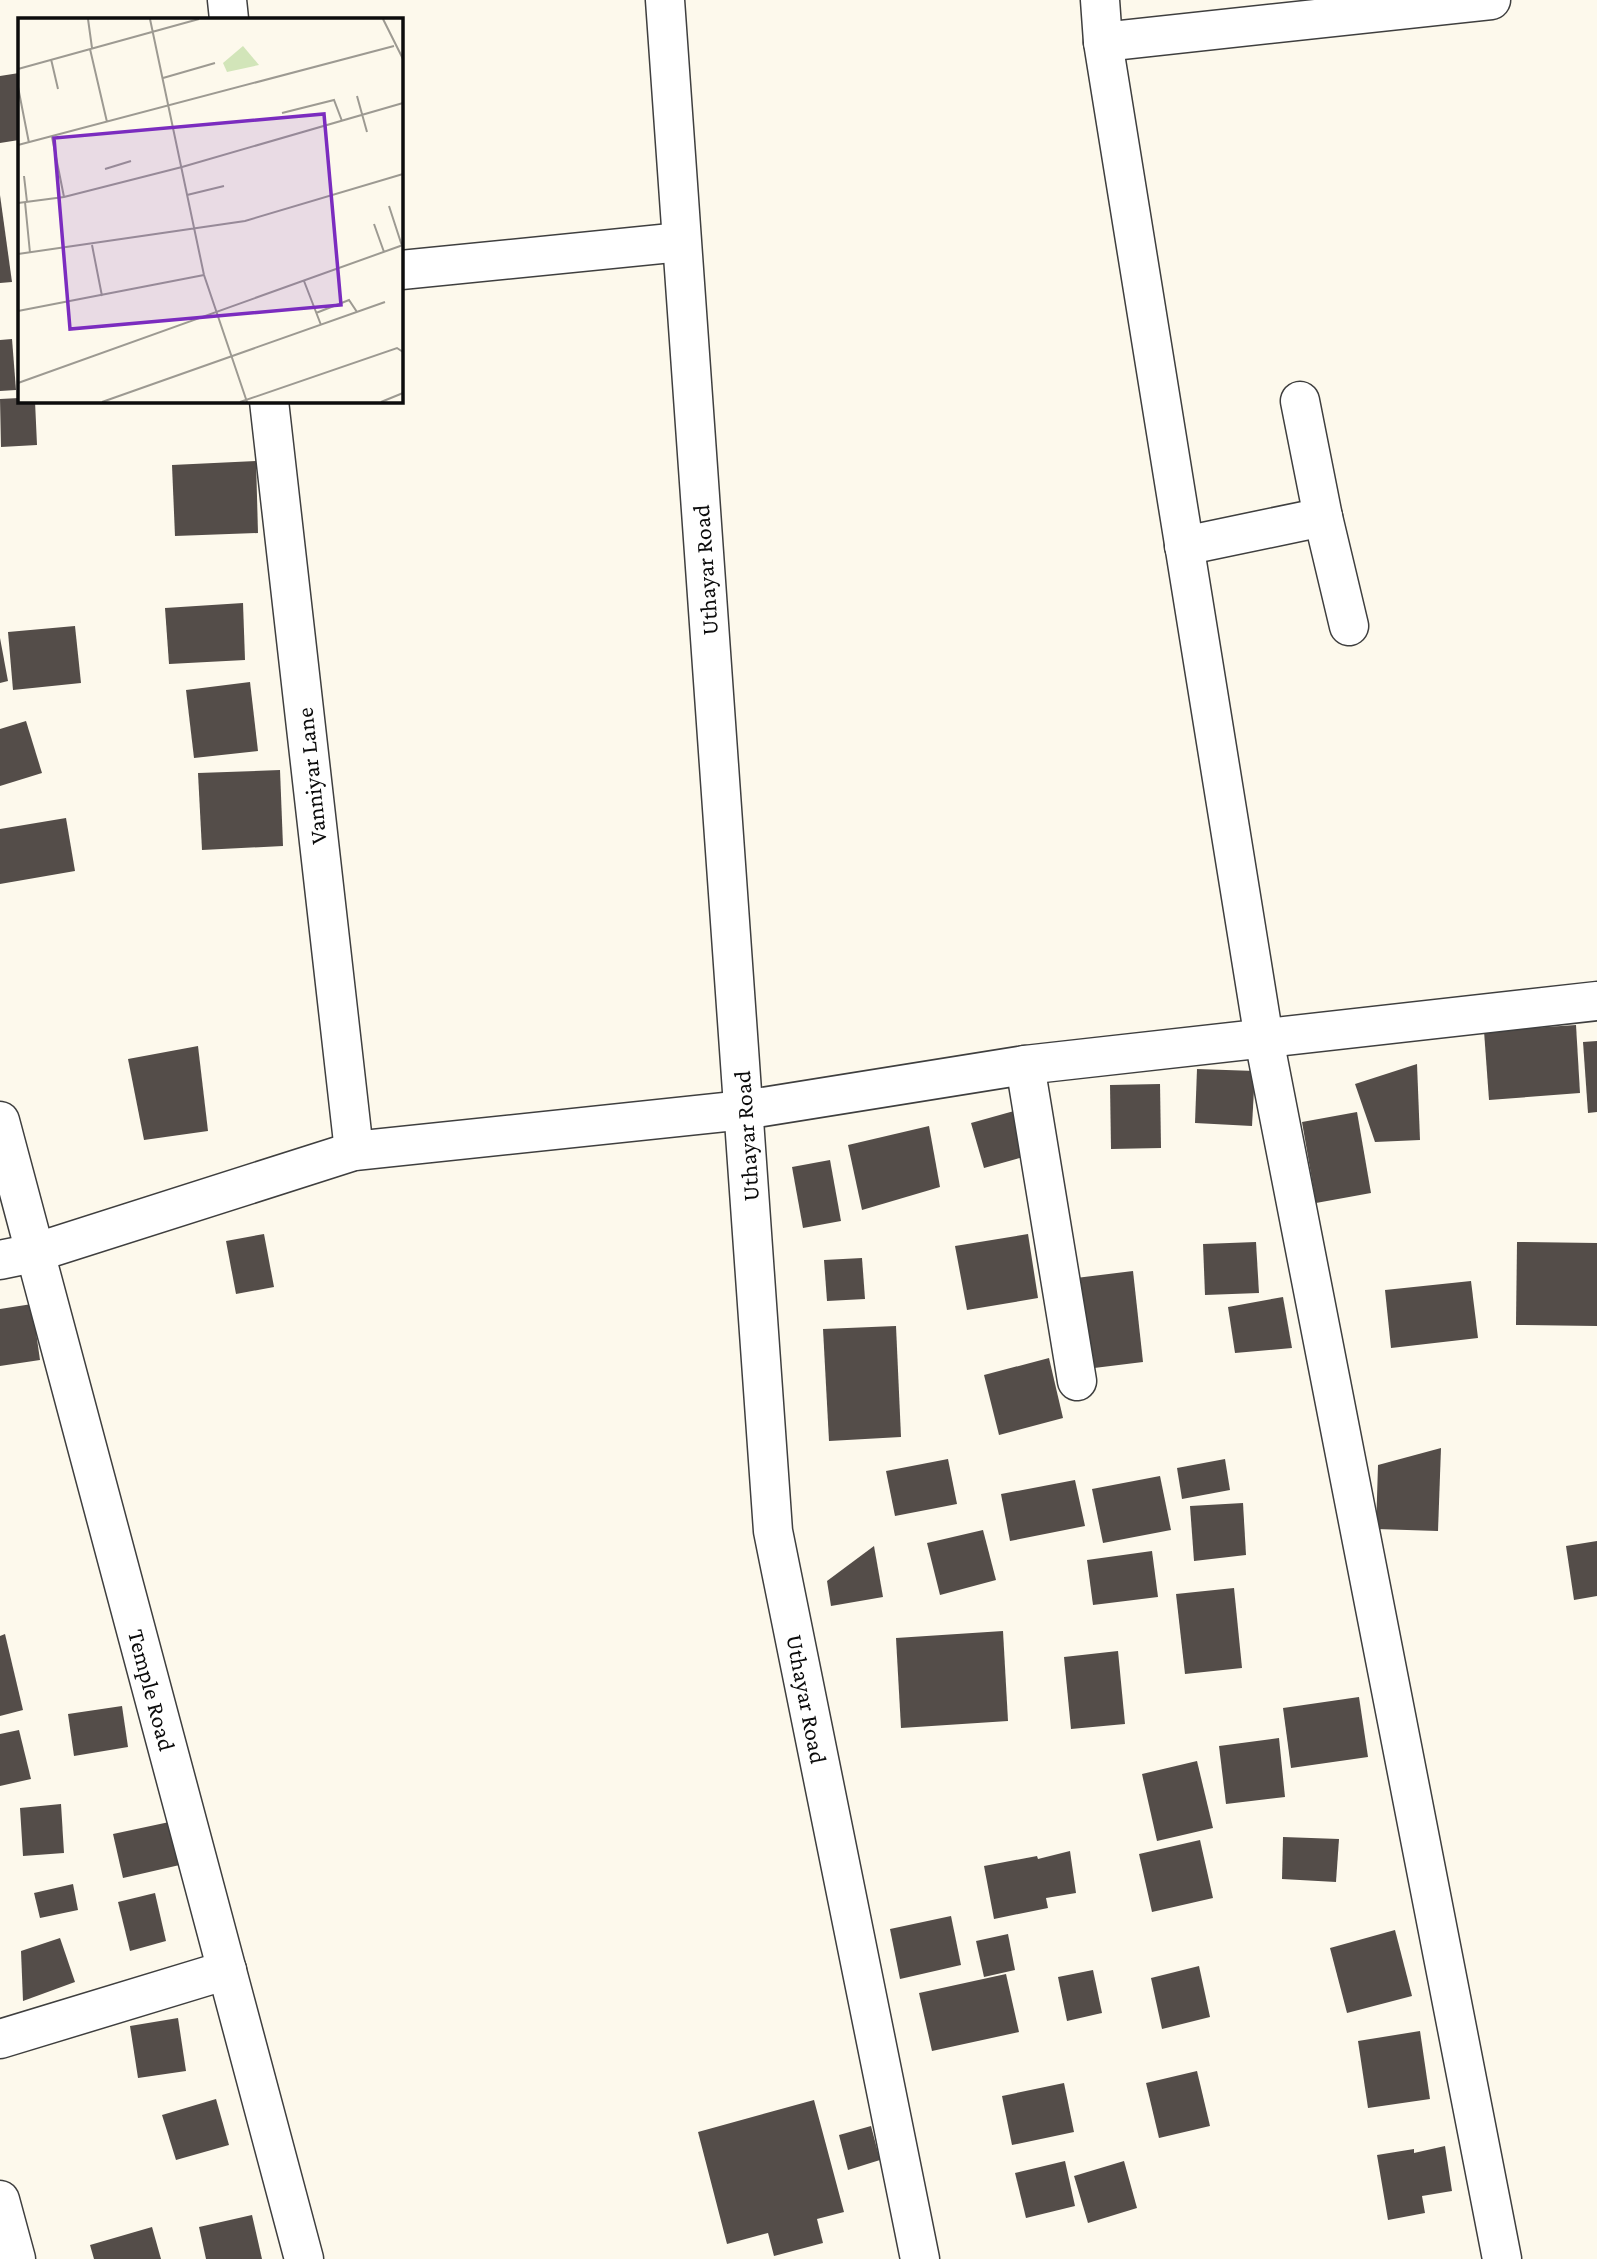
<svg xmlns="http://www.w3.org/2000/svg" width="1597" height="2259" font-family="'Crimson Pro',serif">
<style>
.building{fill:#544d49}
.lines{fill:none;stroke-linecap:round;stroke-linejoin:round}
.street-casing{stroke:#3f3f3f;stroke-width:41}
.street{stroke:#fff;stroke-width:38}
.labels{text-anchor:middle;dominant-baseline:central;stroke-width:7;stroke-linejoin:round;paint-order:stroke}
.street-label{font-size:24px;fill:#0c0c0c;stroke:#fff}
.inset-road{fill:none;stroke:#9d9a92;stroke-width:2}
.view{fill:#7b2cbf;fill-opacity:0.15;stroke:#7b2cbf;stroke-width:3.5}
.inset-edge{fill:none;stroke:#0c0c0c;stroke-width:3.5}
</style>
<rect width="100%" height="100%" fill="#fdf9ec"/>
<g class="building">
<path d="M19,73v67l-19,3v-67z"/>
<path d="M0,195l12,87 -12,1z"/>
<path d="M12,339l4,51 -16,1v-51z"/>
<path d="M19,398v3h16l2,44 -36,2 -1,-48z"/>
<path d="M256,461l2,72 -83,3 -3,-71z"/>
<path d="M243,603l2,57 -76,4 -4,-56z"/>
<path d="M75,626l6,57 -68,7 -5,-58z"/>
<path d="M0,638l8,43 -8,2z"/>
<path d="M250,682l8,69 -64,7 -8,-68z"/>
<path d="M26,721l16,52 -42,13v-57z"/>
<path d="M280,770l3,76 -81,4 -4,-77z"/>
<path d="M66,818l9,53 -75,13v-55z"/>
<path d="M1576,1025l4,68 -91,7 -5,-69z"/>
<path d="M1597,1041v71l-9,1 -5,-71z"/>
<path d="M198,1046l10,85 -64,9 -16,-81z"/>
<path d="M1417,1064l3,76 -45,2 -20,-58z"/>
<path d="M1197,1069l58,2 -3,55 -57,-3z"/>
<path d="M1160,1084l1,64 -50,1 -1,-64z"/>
<path d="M1014,1111l13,45 -43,12 -13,-45z"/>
<path d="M1357,1112l14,81 -55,10 -14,-81z"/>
<path d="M929,1126l11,61 -78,23 -14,-65z"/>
<path d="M830,1160l11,61 -38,7 -11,-61z"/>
<path d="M264,1234l10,53 -38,7 -10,-53z"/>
<path d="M1028,1234l10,64 -71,12 -12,-64z"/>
<path d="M1256,1242l3,51 -54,2 -2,-51z"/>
<path d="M1517,1242l80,1v83l-81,-1z"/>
<path d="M862,1258l3,41 -38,2 -3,-41z"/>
<path d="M1133,1271l10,91 -57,7 -10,-91z"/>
<path d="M1471,1281l7,57 -87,10 -6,-58z"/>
<path d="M1283,1297l9,51 -57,5 -7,-46z"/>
<path d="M32,1304l8,56 -40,6v-57z"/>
<path d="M896,1326l5,111 -72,4 -6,-112z"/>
<path d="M1049,1358l14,60 -64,17 -15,-60z"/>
<path d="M1441,1448l-3,83 -62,-2 2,-64z"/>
<path d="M948,1459l9,45 -62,12 -9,-45z"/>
<path d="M1225,1459l5,31 -48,9 -5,-31z"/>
<path d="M1160,1476l11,54 -68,13 -11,-54z"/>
<path d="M1075,1480l10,46 -75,15 -9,-47z"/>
<path d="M1243,1503l3,52 -52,6 -4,-55z"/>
<path d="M983,1530l13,50 -56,15 -13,-52z"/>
<path d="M1597,1541v55l-23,4 -8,-54z"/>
<path d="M874,1546l9,51 -52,9 -4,-25z"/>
<path d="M1152,1551l6,46 -65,8 -6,-45z"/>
<path d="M1234,1588l8,80 -57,6 -9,-80z"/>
<path d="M1003,1631l5,90 -107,7 -5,-90z"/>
<path d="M5,1634l18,76 -23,6v-80z"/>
<path d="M1118,1651l7,73 -54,5 -7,-72z"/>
<path d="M1359,1697l9,60 -77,11 -8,-60z"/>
<path d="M122,1706l6,41 -54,9 -6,-42z"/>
<path d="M19,1730l12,49 -31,7v-52z"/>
<path d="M1279,1738l6,59 -59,7 -7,-58z"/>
<path d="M1197,1761l16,67 -56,13 -15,-67z"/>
<path d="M61,1804l3,49 -41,3 -3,-48z"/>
<path d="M174,1821l10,43 -61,14 -10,-44z"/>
<path d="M1283,1837l56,2 -3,43 -54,-3z"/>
<path d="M1200,1840l13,58 -61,14 -13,-58z"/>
<path d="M1070,1851l6,42 -30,5 2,10 -54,11 -10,-53 53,-10 1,3z"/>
<path d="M73,1884l5,26 -38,8 -6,-25z"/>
<path d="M155,1893l11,48 -36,10 -12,-49z"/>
<path d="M951,1916l10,49 -61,14 -10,-50z"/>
<path d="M1395,1930l17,66 -65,17 -17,-65z"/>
<path d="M1008,1934l7,36 -31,7 -8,-36z"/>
<path d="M60,1938l15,44 -52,19 -2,-50z"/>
<path d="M1199,1966l11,51 -48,12 -11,-51z"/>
<path d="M1093,1970l9,43 -35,8 -9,-44z"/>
<path d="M1006,1974l13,58 -87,19 -13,-58z"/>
<path d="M178,2018l8,53 -48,7 -8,-52z"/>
<path d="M1420,2031l10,68 -62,9 -10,-67z"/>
<path d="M1197,2071l13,55 -51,12 -13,-55z"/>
<path d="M1064,2083l10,49 -62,13 -10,-49z"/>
<path d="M216,2099l13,46 -53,15 -14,-45z"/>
<path d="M814,2100l30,112 -27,7 6,24 -49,13 -6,-23 -41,11 -29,-112z"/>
<path d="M871,2126l9,34 -32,10 -9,-35z"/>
<path d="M1445,2146l7,45 -30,5 3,17 -37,7 -11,-65 37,-6v4z"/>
<path d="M1065,2161l10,45 -49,12 -11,-45z"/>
<path d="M1124,2161l13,47 -49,15 -14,-47z"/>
<path d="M252,2215l10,44h-56l-7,-32z"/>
<path d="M152,2227l9,32h-67l-4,-14z"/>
</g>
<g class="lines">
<defs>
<g id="street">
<path d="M227,0l2,19"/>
<path d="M665,0l108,1531 147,728"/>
<path d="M1100,0l3,42 161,997 238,1220"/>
<path d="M1103,42l388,-42"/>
<path d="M401,270l280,-28"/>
<path d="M269,401l85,750"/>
<path d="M1300,401l23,116 26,109"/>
<path d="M1184,546l139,-29"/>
<path d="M1025,1065l52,316"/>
<path d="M0,1121l304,1138"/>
<path d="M0,1260l34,-7 320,-102 390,-41 281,-45 572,-64"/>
<path d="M0,2039l227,-69"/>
<path d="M0,2200l16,59"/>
</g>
</defs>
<use href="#street" class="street-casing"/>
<use href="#street" class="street"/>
</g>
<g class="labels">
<g class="street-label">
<text transform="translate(705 570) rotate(-94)">Uthayar Road</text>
<text transform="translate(311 776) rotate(-96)">Vanniyar Lane</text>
<text transform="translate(746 1136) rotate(-94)">Uthayar Road</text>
<text transform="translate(152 1690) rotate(75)">Temple Road</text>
<text transform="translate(807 1699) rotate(79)">Uthayar Road</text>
</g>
</g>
<g transform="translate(18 18)">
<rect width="385" height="385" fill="#fdf9ec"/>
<path d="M225,28l16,19 -32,7 -4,-9z" fill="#d2e5b9"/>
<path class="inset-road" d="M70,1l4,29M132,1l54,256 43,127M365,1l20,40M72,31l17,73M33,41l7,30M0,51l181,-50M145,60l52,-15M0,69l11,56M339,78l10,36M264,95l52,-13 8,21M34,119l12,60M0,127l376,-99M87,151l26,-8M6,158l3,26M169,177l37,-9M7,184l5,51M0,185l46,-6 118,-30 221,-64M371,188l13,40M356,206l10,28M74,227l10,51M0,236l227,-33 158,-47M286,263l17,44M0,293l186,-36M298,295l33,-13 8,12M0,365l385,-138M84,384l283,-100M222,384l157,-54 6,4M363,384l22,-9"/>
<path class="view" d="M306,96l17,191 -271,24 -16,-191z"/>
<rect width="385" height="385" class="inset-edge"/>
</g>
</svg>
